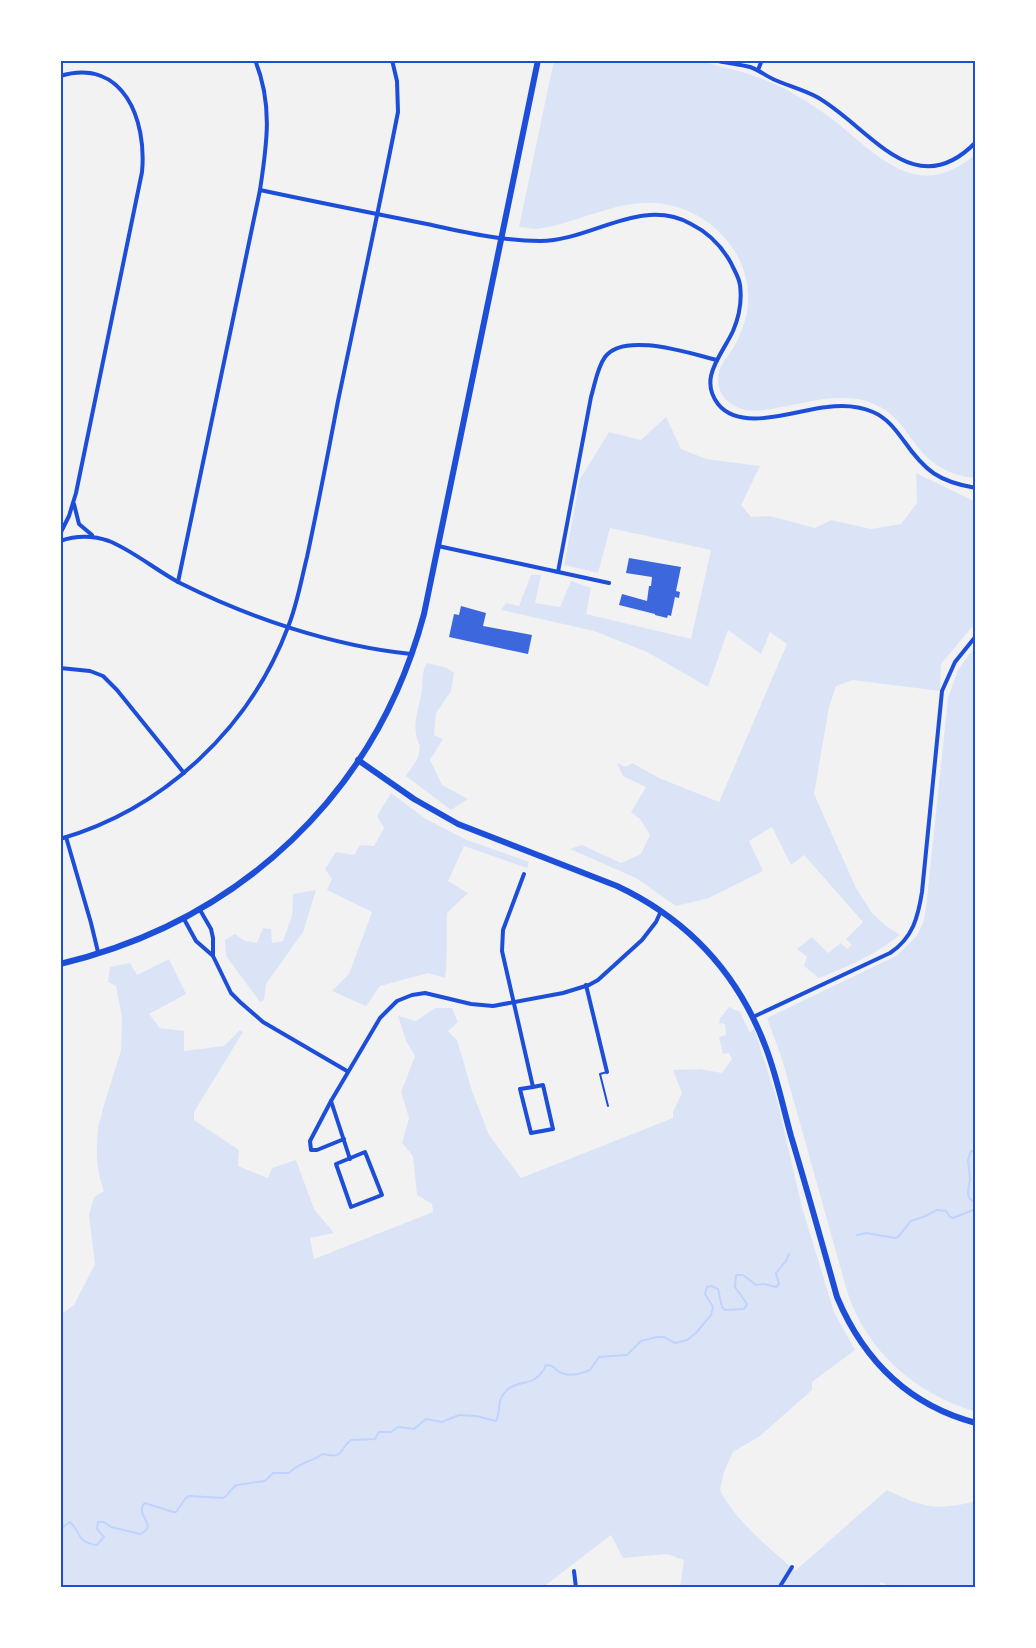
<svg xmlns="http://www.w3.org/2000/svg" width="1036" height="1648" font-family="Bitter,serif">
<style>
.green{fill:#dbe4f7}
.lines{fill:none;stroke-linecap:round;stroke-linejoin:round}
.stream{stroke:#bfd3fe;stroke-width:2}
.building{fill:#3d67dc}
.service{stroke:#1d4ed8;stroke-width:2}
.minor{stroke:#1d4ed8;stroke-width:4}
.secondary{stroke:#1d4ed8;stroke-width:6}
.neatline{fill:none;stroke:#1d4ed8;stroke-width:2}
</style>
<rect width="100%" height="100%" fill="#f2f2f2"/>
<g class="green">
<path d="M554,60c32,0 64,0 95,0 15,0 32,-2 46,0 13,3 27,7 40,10 31,8 59,22 86,41 50,34 91,98 155,43v324c-14,-1 -28,-5 -39,-13 -30,-20 -31,-52 -71,-64 -37,-11 -77,9 -115,10 -17,-2 -33,-13 -33,-31 0,-14 9,-23 16,-33 5,-9 9,-20 12,-30 14,-62 -42,-118 -104,-114 -32,2 -62,17 -93,24l-13,2 -17,-2z"/>
<path d="M666,417l15,32 25,10 54,7 -19,39 10,12 19,-1 45,12 16,-8 40,9 30,-5 16,-21 -1,-30 60,29v123l-4,2 -31,37 -1,27 -87,-11 -17,6 -7,21 -15,87 42,94 16,25 14,13 14,9c-26,20 -50,31 -81,43l-15,-12 3,-9 -10,-8 15,-12 16,16 13,-10 6,6 5,-4 -6,-6 17,-17 -59,-67 -13,10 -19,-38 -23,14 14,30 -54,27 -33,8 -40,-28 -66,-29 12,-4 39,18 20,-9 9,-19 -9,-15 -10,-8 15,-25 -23,-11 -6,-13 9,4 6,-4 27,15 60,24 68,-158 -17,-12 -9,22 -33,-24 -20,57 -61,-35 -53,-21 -93,-21 5,-7 13,3 12,-31h10l-6,28 25,4 11,-26 20,7 -5,26 105,25 20,-89 -101,-22 -12,45 -34,-8 16,-86 29,-47 32,8z"/>
<path d="M976,645v767c-60,-18 -110,-61 -129,-121l-65,-232 -15,-41 129,-62 20,-19 7,-14 3,-15 22,-210 10,-28z"/>
<path d="M427,663l20,5 7,5 -3,18 -15,22 -2,22 9,4 -13,21 12,25 26,14 -17,11 -45,-34 12,-18 2,-12c-10,-19 -1,-36 2,-56 1,-10 -1,-17 5,-27z"/>
<path d="M391,793l35,26 41,21 62,22 -2,6 -63,-22 -16,35 20,12 -21,20c-1,22 1,43 -2,65l-17,-5 -48,13 -14,20 -34,-15 17,-17 23,-62 -45,-22 5,-11 -7,-10 11,-17 18,3 6,-10 14,1 10,-18 -7,-12z"/>
<path d="M316,890l-13,42 -37,52 -2,16 -4,2 -34,-46 -1,-16 10,-6 10,7 12,2 6,-15 8,1 1,14 11,-2 9,-25 1,-22z"/>
<path d="M169,959l17,35 -37,20 11,14 24,3v20l40,-5 16,-16 3,2 -49,80v8l45,30 -1,16 30,12 4,-10 24,-8 18,49 20,24 -24,5 4,21 119,-47 -1,-8 -15,-9 -4,-39 -11,-13 7,-25 -8,-26 14,-36 -9,-15 -8,-25 18,5 19,-13h17l6,14 -10,9 9,9 15,51 17,44 32,43 152,-60v-6l9,-19 -9,-23 27,-1 22,4 10,-14 -3,-6 -6,1 -4,-17 7,-2 -1,-11 -6,-1 1,-5 9,-11 11,5 10,21 4,-5 24,76 24,103 32,105 21,38 -43,32v8l-52,46 -27,16 -9,20 -4,18c17,33 48,56 75,81l92,-81c37,18 49,21 89,11v87h-84l-11,-6 -4,6h-197l4,-28 -17,-6 -44,4 -12,-23 -69,53h-482v-273l14,-10 21,-41 -6,-49 5,-18 10,-6c-8,-21 -8,-40 -6,-62 0,-7 4,-10 4,-18l19,-60 1,-34 -6,-31 -8,-4 2,-15 20,-4 7,12z"/>
</g>
<g class="lines">
<g class="stream">
<path d="M976,1151h-5l-3,9 2,19 -2,14 1,5 7,6"/>
<path d="M857,1235l9,-2 29,5 3,-1 13,-16 12,-4 14,-7 9,1 4,6 3,1 23,-9"/>
<path d="M60,1529l10,-7c11,10 7,21 27,23l7,-8 -7,-8 1,-7h6l7,5 29,7c20,-9 -7,-19 5,-31l28,9h3l9,-13 4,-3 34,2c6,-2 7,-10 14,-13l28,-4 8,-8h16c9,-10 22,-11 34,-19 22,5 15,-4 28,-14l24,-1 4,-7h12l7,-5 16,2 12,-10 16,3 17,-7 17,1 20,5c6,-11 -1,-20 11,-31 13,-12 28,-1 39,-25 7,0 8,3 13,7 10,5 22,2 31,-2l9,-13 28,-2 14,-14 16,-4h7l11,6 12,-3 9,-7 15,-18 2,-8 -8,-13 2,-7 4,-1 7,3 4,18 3,3 19,-1 3,-5 -12,-17 1,-12h7l13,10 8,-1 12,3 3,-3 -3,-11 10,-12 3,-7"/>
</g>
</g>
<g class="building">
<path d="M629,558l52,9 -5,24 4,1 -1,6 -4,-1 -4,19 -3,-1 -1,3 -12,-3v-1l-36,-9 3,-11 25,7 2,-15h2l1,-9 -26,-4z"/>
<path d="M461,606l25,7 -3,13 49,9 -4,19 -79,-17 5,-23 5,1z"/>
</g>
<g class="lines">
<path class="service" d="M607,1072l-7,2 8,32"/>
<g class="minor">
<path d="M714,60c12,3 24,4 36,7 9,3 16,9 25,13 14,6 29,10 42,17 53,30 97,109 159,45"/>
<path d="M758,70l4,-10"/>
<path d="M60,76c64,-19 87,45 82,96l-66,321 -7,23 -9,18"/>
<path d="M260,190c56,12 112,23 167,34 37,8 75,17 113,17 51,0 101,-45 151,-17 18,9 30,21 40,39 3,7 8,14 9,22 2,15 -1,32 -7,46 -11,24 -35,47 -15,73 23,29 78,6 109,3 15,-2 32,-1 46,5 14,6 22,17 31,29 21,30 35,41 72,47"/>
<path d="M74,504l5,20 13,11"/>
<path d="M60,541c17,-6 32,-6 49,0 23,9 48,30 71,42 70,35 153,63 231,71"/>
<path d="M438,546l171,37"/>
<path d="M558,572l33,-175c4,-13 6,-29 14,-40 19,-26 86,-3 112,3"/>
<path d="M178,582l82,-392c7,-46 13,-86 -5,-130"/>
<path d="M60,668l30,3 13,5 14,14 67,83"/>
<path d="M66,837l25,86 7,29"/>
<path d="M60,839c104,-30 190,-111 228,-212 9,-22 13,-46 19,-70 11,-51 21,-104 31,-156 20,-96 41,-192 60,-289l-1,-31 -5,-21"/>
<path d="M524,874l-21,56 -1,21 31,136 10,-2 10,44 -22,4 -11,-44 13,-2"/>
<path d="M200,910l11,19 2,9v18l18,37 9,9 23,20 84,49"/>
<path d="M184,919l12,22 16,14"/>
<path d="M586,985l21,87"/>
<path d="M753,1017l137,-64c23,-15 28,-36 32,-61l20,-201 13,-29 21,-26"/>
<path d="M331,1101l19,58"/>
<path d="M344,1139l-27,11h-6l-1,-9 21,-40 49,-83 17,-17 15,-6 13,-2 46,11 22,2 70,-13 26,-8 9,-5 44,-40 14,-18 5,-11"/>
<path d="M365,1152l17,43 -31,12 -15,-43z"/>
<path d="M574,1571l2,17"/>
<path d="M779,1588l13,-21"/>
</g>
<g class="secondary">
<path d="M358,760l56,39 44,25 159,62c72,34 121,87 149,162 11,29 17,59 25,88 16,53 31,107 46,161 27,64 71,108 139,126"/>
<path d="M60,964c180,-43 316,-170 364,-350l114,-554"/>
</g>
</g>
<rect width="1036" height="1648" fill="none" stroke="#ffffff" stroke-width="123"/>
<rect x="62" y="62" width="912" height="1524" class="neatline"/>
</svg>
